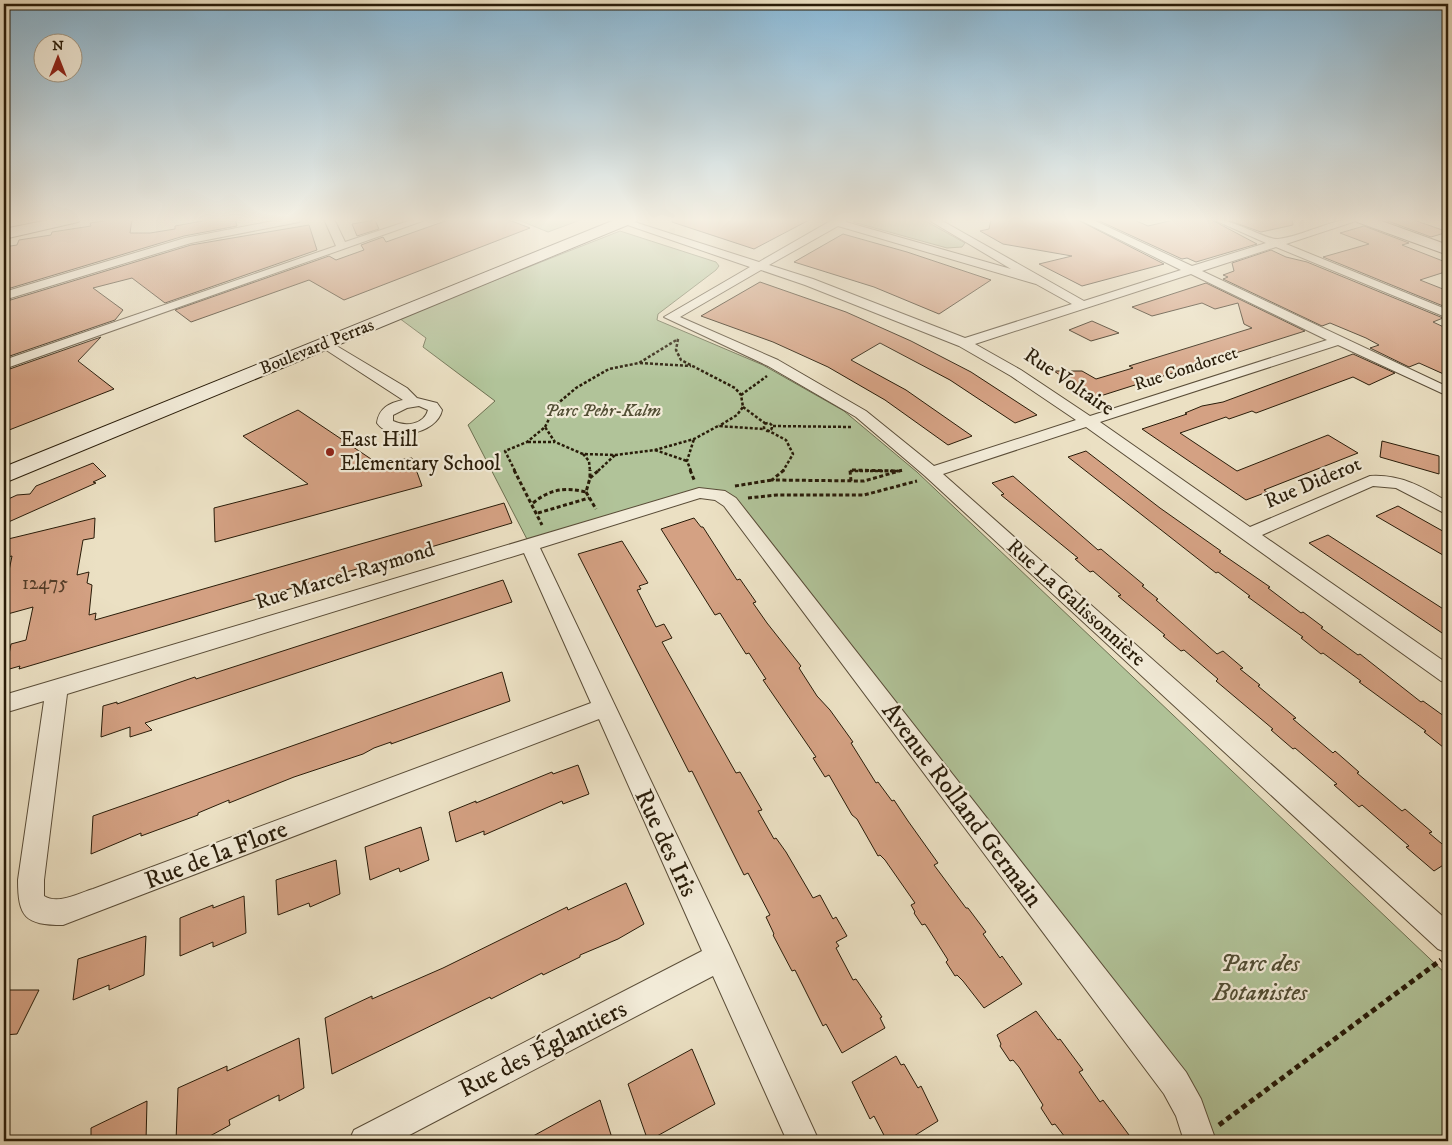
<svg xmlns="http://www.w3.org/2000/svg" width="1452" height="1145" font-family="'IM FELL DW Pica',serif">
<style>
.green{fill:#b1c399;stroke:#6d7051}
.building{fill:#d4a183;stroke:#291c09}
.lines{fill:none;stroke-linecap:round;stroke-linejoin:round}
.street-casing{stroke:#5a4d38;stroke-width:2}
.secondary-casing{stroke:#291c09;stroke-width:2}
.path-far2{stroke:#291c09;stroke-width:2.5;stroke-dasharray:3 2;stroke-linecap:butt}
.path-far1{stroke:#291c09;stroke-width:3;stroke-dasharray:4 2.5;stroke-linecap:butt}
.path{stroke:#291c09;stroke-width:5;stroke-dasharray:5.5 4;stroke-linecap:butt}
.street{fill:#f2ebd8;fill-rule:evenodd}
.secondary{fill:#f2ebd8;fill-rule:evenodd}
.poi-dot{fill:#8f2418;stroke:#f2ebd8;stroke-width:2}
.labels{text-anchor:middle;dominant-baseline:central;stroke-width:4.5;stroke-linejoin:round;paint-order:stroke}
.far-street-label{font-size:18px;fill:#291c09;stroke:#f2ebd8}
.far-park-label{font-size:18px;font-style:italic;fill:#524e34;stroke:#f2ebd8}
.number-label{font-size:19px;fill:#543d28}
.street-label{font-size:21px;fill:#291c09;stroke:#f2ebd8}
.poi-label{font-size:21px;fill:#291c09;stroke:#f2ebd8;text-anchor:start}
.near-street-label{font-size:25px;fill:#291c09;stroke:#f2ebd8}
.near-park-label{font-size:25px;font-style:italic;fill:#524e34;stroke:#f2ebd8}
</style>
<rect width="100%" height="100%" fill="#ebe0c3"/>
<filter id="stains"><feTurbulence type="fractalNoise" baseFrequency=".004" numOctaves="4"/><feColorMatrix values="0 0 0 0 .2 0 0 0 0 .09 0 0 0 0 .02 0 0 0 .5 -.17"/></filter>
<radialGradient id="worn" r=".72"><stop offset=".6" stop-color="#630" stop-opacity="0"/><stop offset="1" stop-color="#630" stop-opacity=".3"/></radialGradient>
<g class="green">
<path d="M516,219h67l-35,13z"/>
<path d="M854,219h68l43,24 -3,4 -15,1 -94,-26z"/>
<path d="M620,231l96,31 3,4 -3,4 -58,44 -1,6 106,45 81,46 73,61 531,504v165h-248l-470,-639 -31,-9 -169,52 -62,-120 27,-24 -72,-54 3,-9 -27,-20z"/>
</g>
<g class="building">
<path d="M117,219h15l-2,14h20l25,-4v-3l38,-7h22l2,7 -53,10 -180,54v-43l13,-2 2,-5 32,-5 1,-3 39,-6 -1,-3z"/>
<path d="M451,219h55l24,9 -186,72 -35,-20 -118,42 -16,-12 154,-54 7,4 28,-10 -3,-5 22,-8 3,5z"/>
<path d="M673,219h138l-57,30 -82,-27z"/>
<path d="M991,219h85l88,45 -82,22 -43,-22 33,-8 -69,-12 -23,-13 9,-2z"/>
<path d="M1095,219h37l16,7 30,-7h32l47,25 -61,18 -9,-4 -5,1z"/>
<path d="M1224,219h68l1,6 -32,7z"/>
<path d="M1391,219h20l37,13 -17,5 -46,-17z"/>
<path d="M375,220l4,9 -22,7 -5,-12z"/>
<path d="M309,225l8,25 -152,53 -33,-25 -39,10 30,22 -8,10 -111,38v-56l187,-57z"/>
<path d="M1364,226l45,17 -7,2 46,18v8l-28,9 28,11v17l-125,-51 46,-13 -29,-11z"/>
<path d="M843,234l64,18 84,28 -52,34 -65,-27 -80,-25z"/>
<path d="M1271,250l15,7 21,5 136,56 -10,4 15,7v47l-29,-13 -10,4 -39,-19 9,-3 -13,-7 -36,-15 -8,3 -99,-47 5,-2 -5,-2 11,-4 -2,-8z"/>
<path d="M760,282l86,30 65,29 60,31 66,43 -22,8 -65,-43 -70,-37 -29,17 55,30 66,46 -24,9 -63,-45 -57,-33 -55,-25 -72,-26z"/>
<path d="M1206,283l99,48 -211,67 -40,-27h28l14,8 37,-11 -4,-2 123,-38 -8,-4 -6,-21 -23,6 -13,-6 -50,13 -20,-9z"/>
<path d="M1092,321l27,12 -28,8 -22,-11z"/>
<path d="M101,337l-23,24 36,28 -110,43v-61z"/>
<path d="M1353,354l42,19 -26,12 -16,-8 -97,36 -4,-2 -23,8 -3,-2 -46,16 57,38 91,-36 30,18 -94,37 3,2 -21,8 -104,-71 45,-15 -2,-1 17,-7 21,-4z"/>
<path d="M298,410l79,53 35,-5 10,28 -207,56 -1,-34 94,-24 -65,-48z"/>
<path d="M1382,441l57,15v18l-59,-17z"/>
<path d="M1086,451l74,57 61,43 -2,1 51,35 -2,1 33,25 2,-1 20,15 -2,1 37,27 2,-1 61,48 2,-1 25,18v32l-24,-19 2,-1 -67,-49 2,-1 -38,-28 -2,1 -20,-16 2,-1 -55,-40 2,-1 -32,-24 -2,1 -148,-116z"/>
<path d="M93,463l13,13 -13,6 3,1 -92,41v-23l13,-6 13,-1 6,-8z"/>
<path d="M1013,476l85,74 3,-1 43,36 -2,1 16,13 -2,1 61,54 6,-3 20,17 -3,1 20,16 -2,1 38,32 -3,1 40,34 2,-2 24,21 -2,1 45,38 3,-2 27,23 -3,1 19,16v13l-14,9 -28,-24 3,-1 -47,-41 -3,2 -25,-22 3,-1 -42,-36 -2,1 -22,-19 2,-1 -57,-48 2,-2 -34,-29 -3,1 -18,-15 2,-1 -47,-39 3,-1 -28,-24 -3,1 -15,-13 3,-1 -77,-63 3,-1 -12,-11z"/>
<path d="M504,503l8,20 -493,146 1,-3 -14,4 5,-26 15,-4 7,-33 -29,8v-20l8,-39 -8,2v-18l91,-22 -1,20 -11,2 -6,35 12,-3 -2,11 5,2 -3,30 7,-2 -1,7z"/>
<path d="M1398,506l50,28v24l-72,-42z"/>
<path d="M694,518l7,9h2l34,53 3,-1 16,23 -3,1 14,20 34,43 -2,2 18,28 13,14 23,32 -2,1 25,40 2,-1 14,19 2,-1 14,21 30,42 -4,2 32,43h2l18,24 -3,2 17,24 2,-2 20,28 -38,24 -21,-27 -6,-6 -2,1 -9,-14 2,-2 -19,-30 -4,-6 -3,1 -8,-12 1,-1 -4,-7 4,-2 -30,-43 -5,-5 -2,1 -21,-37 -5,-4 -23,-40 -4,2 -12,-19 3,-1 -53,-77 3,-1 -17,-26 -3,1 -26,-41 -5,2 -54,-86z"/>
<path d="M1328,535l120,77v25l-139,-94z"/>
<path d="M622,541l26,42 -9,3 2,3 -4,1 19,37 8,-3 8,14 -10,4 74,131 4,-1 22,38 -4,1 16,28 2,-1 10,14 27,46 7,-3 13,24 3,-2 11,19 -11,6 3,4 -3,2 17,32 3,-1 26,38 -2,1 5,10 -43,25 -16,-29 -3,2 -28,-56 -3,1 -19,-36 1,-1 -8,-17 4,-2 -22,-42 -4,2 -52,-104 -3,1 -111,-218z"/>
<path d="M503,580l9,22 -367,121 7,7 -22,7v-10l-29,10 2,-31 14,-4v2l78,-27 1,2z"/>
<path d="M502,672l8,29 -119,43v-2l-17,6 -11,6 -69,23 -65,26v-3l-31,13v2l-57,21v-3l-50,21 2,-38z"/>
<path d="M578,765l11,29 -26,10 -1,-3 -78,34v-4l-28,11 -7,-30 27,-11v2l76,-31 1,2z"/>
<path d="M421,827l8,33 -29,12 -1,-4 -29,12 -5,-33z"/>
<path d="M336,860l4,34 -30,13 -1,-4 -31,12 -2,-35z"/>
<path d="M626,883l18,41 -26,15 -38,16v2l-37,18 -1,-2 -51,26 -1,-2 -158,77 -7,-56 47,-22v3l71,-31 124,-61 1,3z"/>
<path d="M244,896l2,37 -33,14v-5l-33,14v-38l33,-13v3z"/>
<path d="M146,936l-2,39 -35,15v-5l-36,15 5,-41z"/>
<path d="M4,990h35l-22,44 -13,1z"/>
<path d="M1036,1011l22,29 2,-1 23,31 -4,2 21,30 3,-2 26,35 -9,6h-52l-13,-17 -3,1 -11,-17 2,-3 -24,-38 -6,-7 -3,1 -10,-15 1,-2 -4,-9z"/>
<path d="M299,1038l5,50 -25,13v-6l-50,25 1,5 -29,16h-25l2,-53 49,-22v5z"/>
<path d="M692,1049l23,55 -67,37 -20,-57z"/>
<path d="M896,1056l5,9 3,-1 14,24 3,-2 17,35 -32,20h-19l-13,-25 -4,3 -18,-37z"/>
<path d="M600,1100l13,41h-89l42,-23z"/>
<path d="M147,1101l-1,40h-55v-13z"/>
</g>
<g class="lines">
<defs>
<g id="street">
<path d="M284,219h20l-5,3 -108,21 -187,57v-8l181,-54z"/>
<path d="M324,219h10l11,23 69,-23h14l-424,150v-9l332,-114z"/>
<path d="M610,219h15l134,43 73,-42 16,-1 -2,3 165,47 -84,-50h12l145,82 97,-31 -103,-51h13l101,47 74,-23 -54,-24c22,0 54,21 66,20 27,-3 51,-20 79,-20l-1,2 -70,23 162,66v8l-172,-71 -74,24 246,116v9l-110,-51 -238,77 150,105 120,-51c30,-2 53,11 78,26v13l-52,-27 -23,-2 -111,49 186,129v19l-7,-2 -355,-254 -143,47 505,447v32l-10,-4 -513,-473 -69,-59 -88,-51 -104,-49 86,-50zM838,226l198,58 36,20 -107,34 -152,-59 -44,-14zM761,270l44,15 154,61 52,30 65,44 -142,46 -68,-55 -88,-51 -98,-43zM1191,274l136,66 -237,76 -69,-46 -46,-26z"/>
<path d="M325,339l82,49 10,10 20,5 5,7c-5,24 -51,33 -65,13 2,-15 12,-20 26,-23l-83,-54 -2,-3 2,-3zM419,406l9,4c-4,15 -23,17 -35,11v-6l14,-7z"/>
<path d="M699,488l26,3 11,7 450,574 15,27 15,42h-32l-8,-25 -12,-22 -440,-588 -9,-6 -15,-2 -160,50 190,399 89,194h-32l-74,-165 -315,165h-49l5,-11 348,-179 -103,-232 -536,206c-38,0 -45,-8 -45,-45l26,-179 -40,12v-18zM524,553l67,150 -498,186c-14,4 -35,16 -49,7v-16l23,-186z"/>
</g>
<g id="secondary">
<path d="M53,219h28l-3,3 -74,17v-10z"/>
<path d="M617,219h21l-3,3 -631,261v-16z"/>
<path d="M1355,219h21l72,26v10l-91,-33z"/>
</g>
</defs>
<use href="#street" class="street-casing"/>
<use href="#secondary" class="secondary-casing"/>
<g class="path-far2">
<path d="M678,339l-2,11 5,10 54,28 6,7 2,12 -6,8 -18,11"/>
<path d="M640,363l51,3"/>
<path d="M741,395l26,-19"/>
<path d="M743,407l23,17"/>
<circle cx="768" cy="427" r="4"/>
<path d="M773,426l79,1"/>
<path d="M545,427l11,-22 20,-17 33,-19 30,-6 39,-24"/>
<path d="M767,430l19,10 7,14 -10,17"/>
<path d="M528,442h26"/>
<path d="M655,450l32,11"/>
<path d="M583,454l6,7 1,10"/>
<path d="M515,471l-10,-20 22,-9 18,-15 10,15 28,12 32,1 40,-5 39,-11 24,-13 46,3"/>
<path d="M598,471l17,-16"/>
<path d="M691,471l-4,-10 7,-22"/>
<path d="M850,471h48"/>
<path d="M899,471l4,-1"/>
</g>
<g class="path-far1">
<path d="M514,470l28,55"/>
<path d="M690,470l5,12"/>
<path d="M784,470l-12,10 92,1 39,-11"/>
<path d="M590,478l9,-8"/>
<path d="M851,481l-1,-11 48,1"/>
<path d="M735,486l37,-6"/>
<path d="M586,492l10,17"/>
<path d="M748,498l29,-3h87l53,-14"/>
<path d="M533,503c17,-14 32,-16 53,-11l4,-14v-8"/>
<path d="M538,513l51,-15"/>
</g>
<path class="path" d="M1219,1125l222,-165"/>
<use href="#street" class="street"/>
<use href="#secondary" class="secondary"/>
</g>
<linearGradient id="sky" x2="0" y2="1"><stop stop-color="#88b7d5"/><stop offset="0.58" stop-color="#f6f1e4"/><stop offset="1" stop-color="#f6f1e4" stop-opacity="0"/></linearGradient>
<rect width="1452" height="379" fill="url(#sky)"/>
<circle class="poi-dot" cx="330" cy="452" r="5"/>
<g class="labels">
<g class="far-street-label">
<text transform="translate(317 347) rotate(-22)">Boulevard Perras</text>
<text transform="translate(1186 369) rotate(-18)">Rue Condorcet</text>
</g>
<g class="far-park-label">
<text x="603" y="411">Parc Pehr-Kalm</text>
</g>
<g class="number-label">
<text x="45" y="583">12475</text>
</g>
<g class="street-label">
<text transform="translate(1069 382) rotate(34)">Rue Voltaire</text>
<text transform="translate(1313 483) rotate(-23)">Rue Diderot</text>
<text transform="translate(345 576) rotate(-17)">Rue Marcel-Raymond</text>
<text transform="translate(1076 603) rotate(42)">Rue La Galissonnière</text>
</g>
<g class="poi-label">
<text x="340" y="440">East Hill<tspan x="340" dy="24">Elementary School</tspan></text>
</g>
<g class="near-street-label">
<text transform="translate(962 805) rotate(53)">Avenue Rolland Germain</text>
<text transform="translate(666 843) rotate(65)">Rue des Iris</text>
<text transform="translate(216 855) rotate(-21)">Rue de la Flore</text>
<text transform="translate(543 1049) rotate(-27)">Rue des Églantiers</text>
</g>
<g class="near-park-label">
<text x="1260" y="963">Parc des<tspan x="1260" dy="29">Botanistes</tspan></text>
</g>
</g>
<rect width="1452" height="1145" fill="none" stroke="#ebe0c3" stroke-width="20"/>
<rect x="5" y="5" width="1442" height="1135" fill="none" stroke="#291c09" stroke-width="2.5"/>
<rect x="10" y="10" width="1432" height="1125" fill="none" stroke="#291c09"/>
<g transform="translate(58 58)"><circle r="24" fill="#f2ebd8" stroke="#a29885"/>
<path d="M0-4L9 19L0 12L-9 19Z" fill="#8f2418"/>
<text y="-8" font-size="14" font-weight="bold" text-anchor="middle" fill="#291c09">N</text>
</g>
<rect width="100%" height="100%" filter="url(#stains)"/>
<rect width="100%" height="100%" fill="url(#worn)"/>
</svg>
